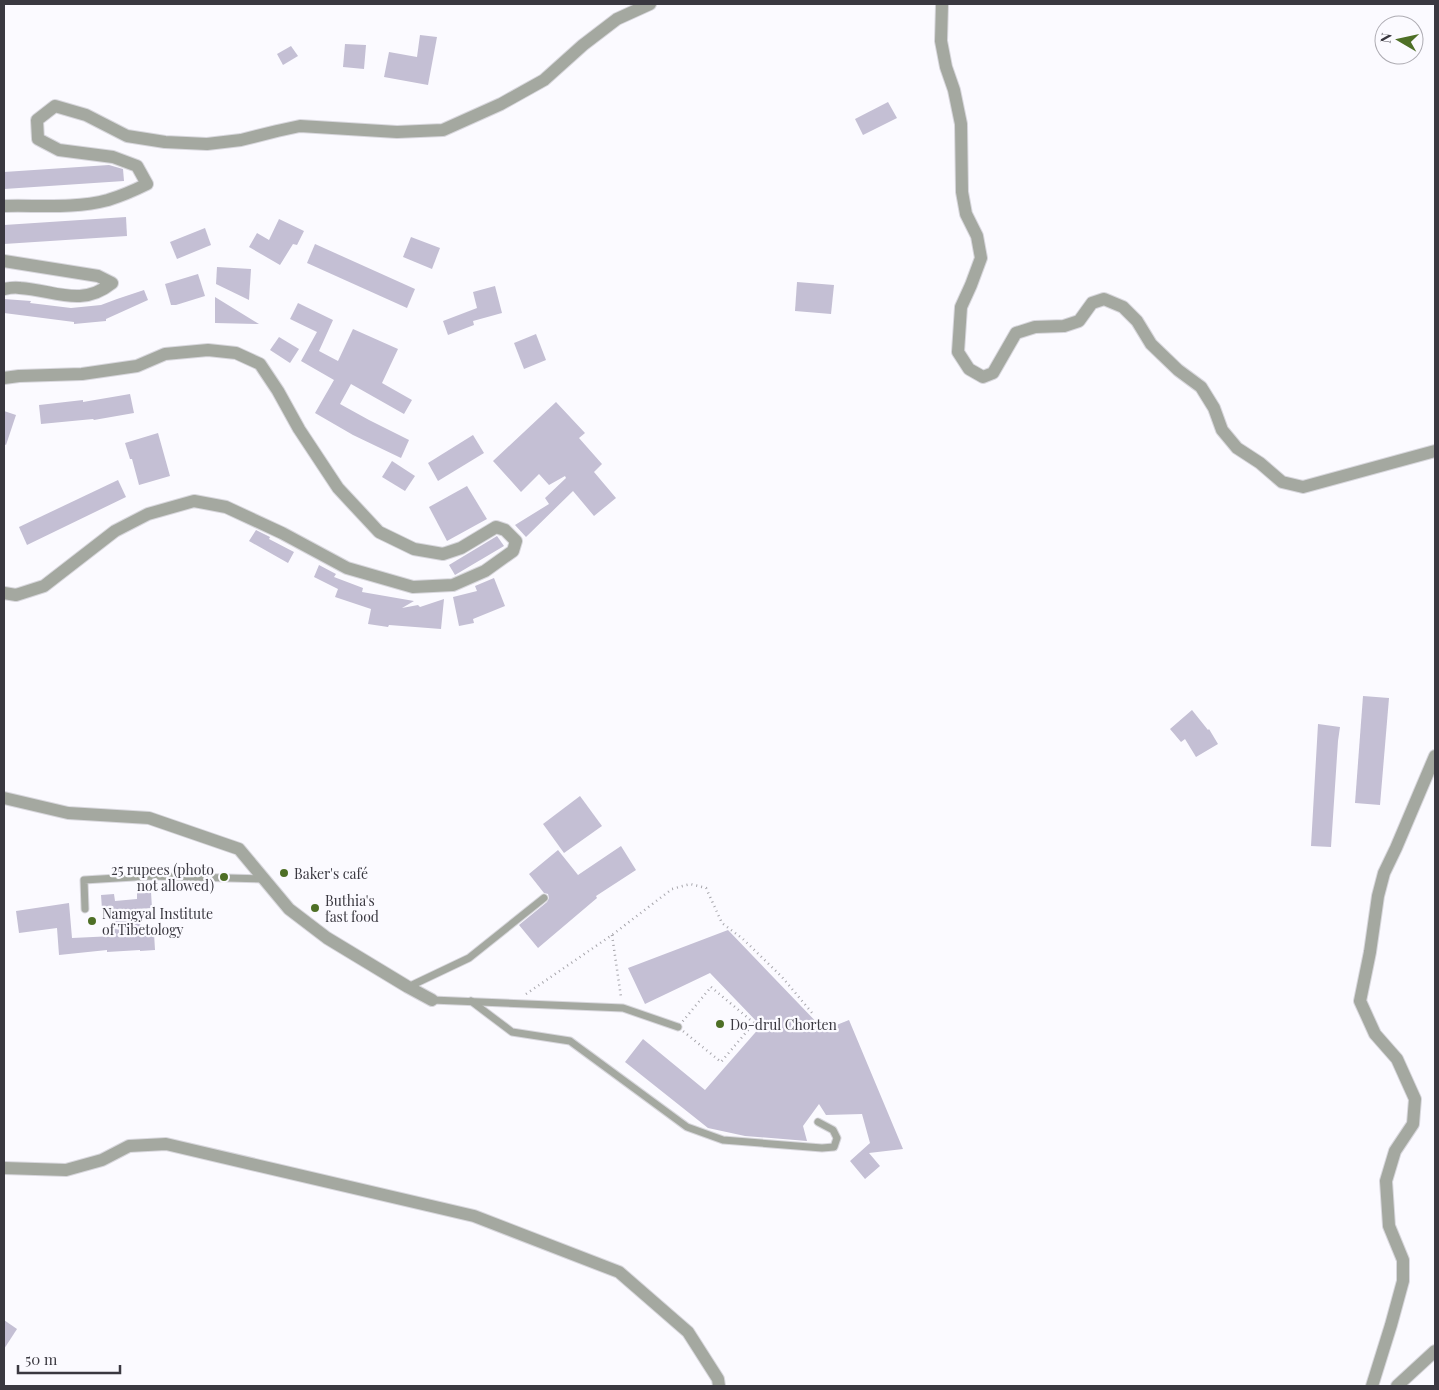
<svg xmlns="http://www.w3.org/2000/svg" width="1439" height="1390" font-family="'Playfair Display',serif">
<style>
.building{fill:#c4bfd4}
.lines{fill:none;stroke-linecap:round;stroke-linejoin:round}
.service-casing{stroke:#d8d7dd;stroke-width:9}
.minor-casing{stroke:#d8d7dd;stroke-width:14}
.path{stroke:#a6a5ab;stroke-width:2.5;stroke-dasharray:1 4;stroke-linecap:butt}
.service{stroke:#a4a8a0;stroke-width:7}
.minor{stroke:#a4a8a0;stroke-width:12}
.poi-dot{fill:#4e6f26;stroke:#fbfaff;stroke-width:2}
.labels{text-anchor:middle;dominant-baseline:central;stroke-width:4.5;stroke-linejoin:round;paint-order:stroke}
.poi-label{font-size:14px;fill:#3a3840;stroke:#fbfaff;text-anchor:start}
</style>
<rect width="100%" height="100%" fill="#fbfaff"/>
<g class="building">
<path d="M420,35l17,2 -9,48 -44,-8 5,-25 28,5z"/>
<path d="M345,44l21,1 -2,24 -21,-2z"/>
<path d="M291,46l7,10 -15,9 -6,-11z"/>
<path d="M888,102l9,16 -34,17 -8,-16z"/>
<path d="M109,165l14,4 1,12 -120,8v-17z"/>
<path d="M126,217l1,19 -123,8v-19z"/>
<path d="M279,219l25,12 -7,14 -4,-1 -13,21 -31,-18 8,-14 12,7z"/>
<path d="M205,228l6,17 -34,14 -7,-17z"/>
<path d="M411,237l29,11 -8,21 -29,-12z"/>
<path d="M315,244l100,45 -8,19 -100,-45z"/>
<path d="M217,267l34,2 -2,31 -33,-16z"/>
<path d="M198,274l7,22 -29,9h-5l-6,-21z"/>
<path d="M797,282l37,3 -3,29 -36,-3z"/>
<path d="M495,286l7,27 -29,8 1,4 -26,10 -5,-14 34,-13 -4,-16z"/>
<path d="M144,290l4,10 -42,19v2l-32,3v-2l-70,-9v-14l27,2 -1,2 41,5 30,-3 16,-6z"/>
<path d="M215,297l44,27 -44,-1z"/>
<path d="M298,303l35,17 -14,31 19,10 15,-32 45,20 -16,34 30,17 -8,14 -53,-30 -11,20 29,16 40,20 -8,18 -48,-23 -38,-22 19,-33 -33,-19 16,-29 -27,-13z"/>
<path d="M536,334l10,26 -22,9 -10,-26z"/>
<path d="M279,337l20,12 -9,14 -20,-13z"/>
<path d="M130,394l4,19 -40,7 -1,-1 -52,5 -2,-19 44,-5v2z"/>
<path d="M556,402l29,31 -6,5 23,26 -8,8 22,26 -22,18 -21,-25 -47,46 -11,-12 34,-21 -4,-6 21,-20 -1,-2 -16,9 -10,-11 -18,18 -28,-31z"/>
<path d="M4,411l12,4 -10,30 -2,-1z"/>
<path d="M158,433l12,43 -31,9 -7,-26h-2l-5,-16z"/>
<path d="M473,435l11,18 -46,28 -10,-18z"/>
<path d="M392,461l23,15 -10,15 -23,-14z"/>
<path d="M118,480l8,17 -99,48 -8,-18z"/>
<path d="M467,486l20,33 -40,22 -18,-34z"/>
<path d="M256,530l14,7 -1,2 25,13 -6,11 -39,-22z"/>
<path d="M497,536l7,10 -49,29 -6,-10z"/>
<path d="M319,565l17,9 -2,3 29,11 -1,4 52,9 -12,7 16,-3 2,2 24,-8 -3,30 -52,-4 -1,2 -20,-3 3,-15 -36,-12 3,-8 -24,-12z"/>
<path d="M494,578l11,28 -32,13 1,4 -15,3 -6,-29 24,-6 -2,-5z"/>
<path d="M1363,696l26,2 -9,107 -25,-2z"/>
<path d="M1192,710l16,20 1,-1 9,15 -22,13 -11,-18 -4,3 -11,-13z"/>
<path d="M1318,724l22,3 -2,14 -7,106 -20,-1z"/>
<path d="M580,796l22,30 -38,27 -21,-29z"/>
<path d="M621,846l15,24 -40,26 1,2 -59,50 -19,-23 28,-23 2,-4 -1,-4 -4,-1 -15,-19 29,-24 20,25z"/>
<path d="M151,892l1,16 -13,1 2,25 13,-1 1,17 -15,1v-1l-33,2v-2l-48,5 -2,-27 -38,5 -3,-22 53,-8 3,35 42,-2 -1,-27h-11l-1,-14 13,-1 1,7 22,-2v-6z"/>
<path d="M728,930l96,100 25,-10 54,129 -34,4 11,13 -15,13 -15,-18 20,-18 -8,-29 -36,1 -7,-11 -16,22 4,15 -62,-5 -37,-8 -83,-66 18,-23 62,51 56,-64 -51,-53 -65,31 -17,-36z"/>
<path d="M4,1320l13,9 -13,20z"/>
</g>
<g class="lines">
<defs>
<g id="service">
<path d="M85,909l-1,-29 67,-4 114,3"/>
<path d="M408,987l61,-29 75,-60"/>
<path d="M432,1000l191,8 55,19"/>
<path d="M471,1001l41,31 58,9 117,86 36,13 99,8 12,-1 3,-9 -4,-8 -15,-8"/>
</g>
<g id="minor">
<path d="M942,4l-1,37 5,26 8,23 7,34 1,68 4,22 11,22 4,22 -10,27 -10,22 -3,45 11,17 14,8 10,-4 23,-40 19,-6 29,-1 15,-5 13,-18 12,-4 19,8 14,14 14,23 27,26 23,17 13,21 8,22 15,18 23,15 22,19 21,5 132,-36"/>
<path d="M4,206c34,-1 70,3 104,-6 13,-4 27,-10 39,-16l-10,-18 -24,-9 -54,-7 -21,-11 -1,-19 18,-14 31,9 41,21 38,6 42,2 34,-4 36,-9 23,-5 97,6 46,-2 58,-26 43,-24 39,-35 34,-26 33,-15"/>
<path d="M4,261l94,15 14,7c-31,25 -58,7 -92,5 -5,-1 -11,0 -16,1"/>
<path d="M4,378l15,-2 63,-2 55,-8 28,-12 43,-4 28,3 24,11 18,27 21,38 39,59 41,44 35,17 29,5 18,-6 35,-21 9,3 11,11 -3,10 -28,20 -32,14 -40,2 -66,-19 -65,-35 -56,-26 -32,-6 -46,13 -33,17 -71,55 -28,9 -12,-2"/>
<path d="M4,798l64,15 81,5 90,31 50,60 38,29 81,49 24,13"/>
<path d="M4,1168l62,2 36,-10 27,-14 37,-2 308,72 145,56 69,60 30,47 1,7"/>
<path d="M1372,1386l19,-61 12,-44v-21l-14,-34 -3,-45 9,-30 18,-27 2,-25 -18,-40 -22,-25 -15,-33 10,-49 8,-56 6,-23 12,-25 39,-92"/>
<path d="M1397,1386l38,-35"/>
</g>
</defs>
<use href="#service" class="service-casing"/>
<use href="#minor" class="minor-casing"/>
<g class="path">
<path d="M612,935l9,62"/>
<path d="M711,987l43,36 -33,39 -43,-35z"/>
<path d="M526,994l86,-59 60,-46 18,-5 16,4 16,35 21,16 39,38 31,37"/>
</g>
<use href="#service" class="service"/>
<use href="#minor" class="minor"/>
</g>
<g class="poi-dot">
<circle cx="284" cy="873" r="5"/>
<circle cx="224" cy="877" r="5"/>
<circle cx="315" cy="908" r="5"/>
<circle cx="92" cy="921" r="5"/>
<circle cx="720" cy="1024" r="5"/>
</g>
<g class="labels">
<g class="poi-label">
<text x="214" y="869" text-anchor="end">25 rupees (photo<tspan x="214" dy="16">not allowed)</tspan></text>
<text x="294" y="873">Baker's café</text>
<text x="325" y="900">Buthia's<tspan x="325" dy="16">fast food</tspan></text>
<text x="102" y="913">Namgyal Institute<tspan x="102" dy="16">of Tibetology</tspan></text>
<text x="730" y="1024">Do-drul Chorten</text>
</g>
</g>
<rect width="1439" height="1390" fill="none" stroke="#3a3840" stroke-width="10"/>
<g transform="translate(1399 40) rotate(279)"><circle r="24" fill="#fbfaff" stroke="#aeacb3"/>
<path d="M0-4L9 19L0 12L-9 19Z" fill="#4e6f26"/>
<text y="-8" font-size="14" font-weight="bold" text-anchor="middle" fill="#3a3840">N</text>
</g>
<path d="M18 1365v8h102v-8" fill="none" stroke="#3a3840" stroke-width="2.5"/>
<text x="25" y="1365" font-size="15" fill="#3a3840" stroke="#fbfaff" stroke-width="4" paint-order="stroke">50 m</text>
</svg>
